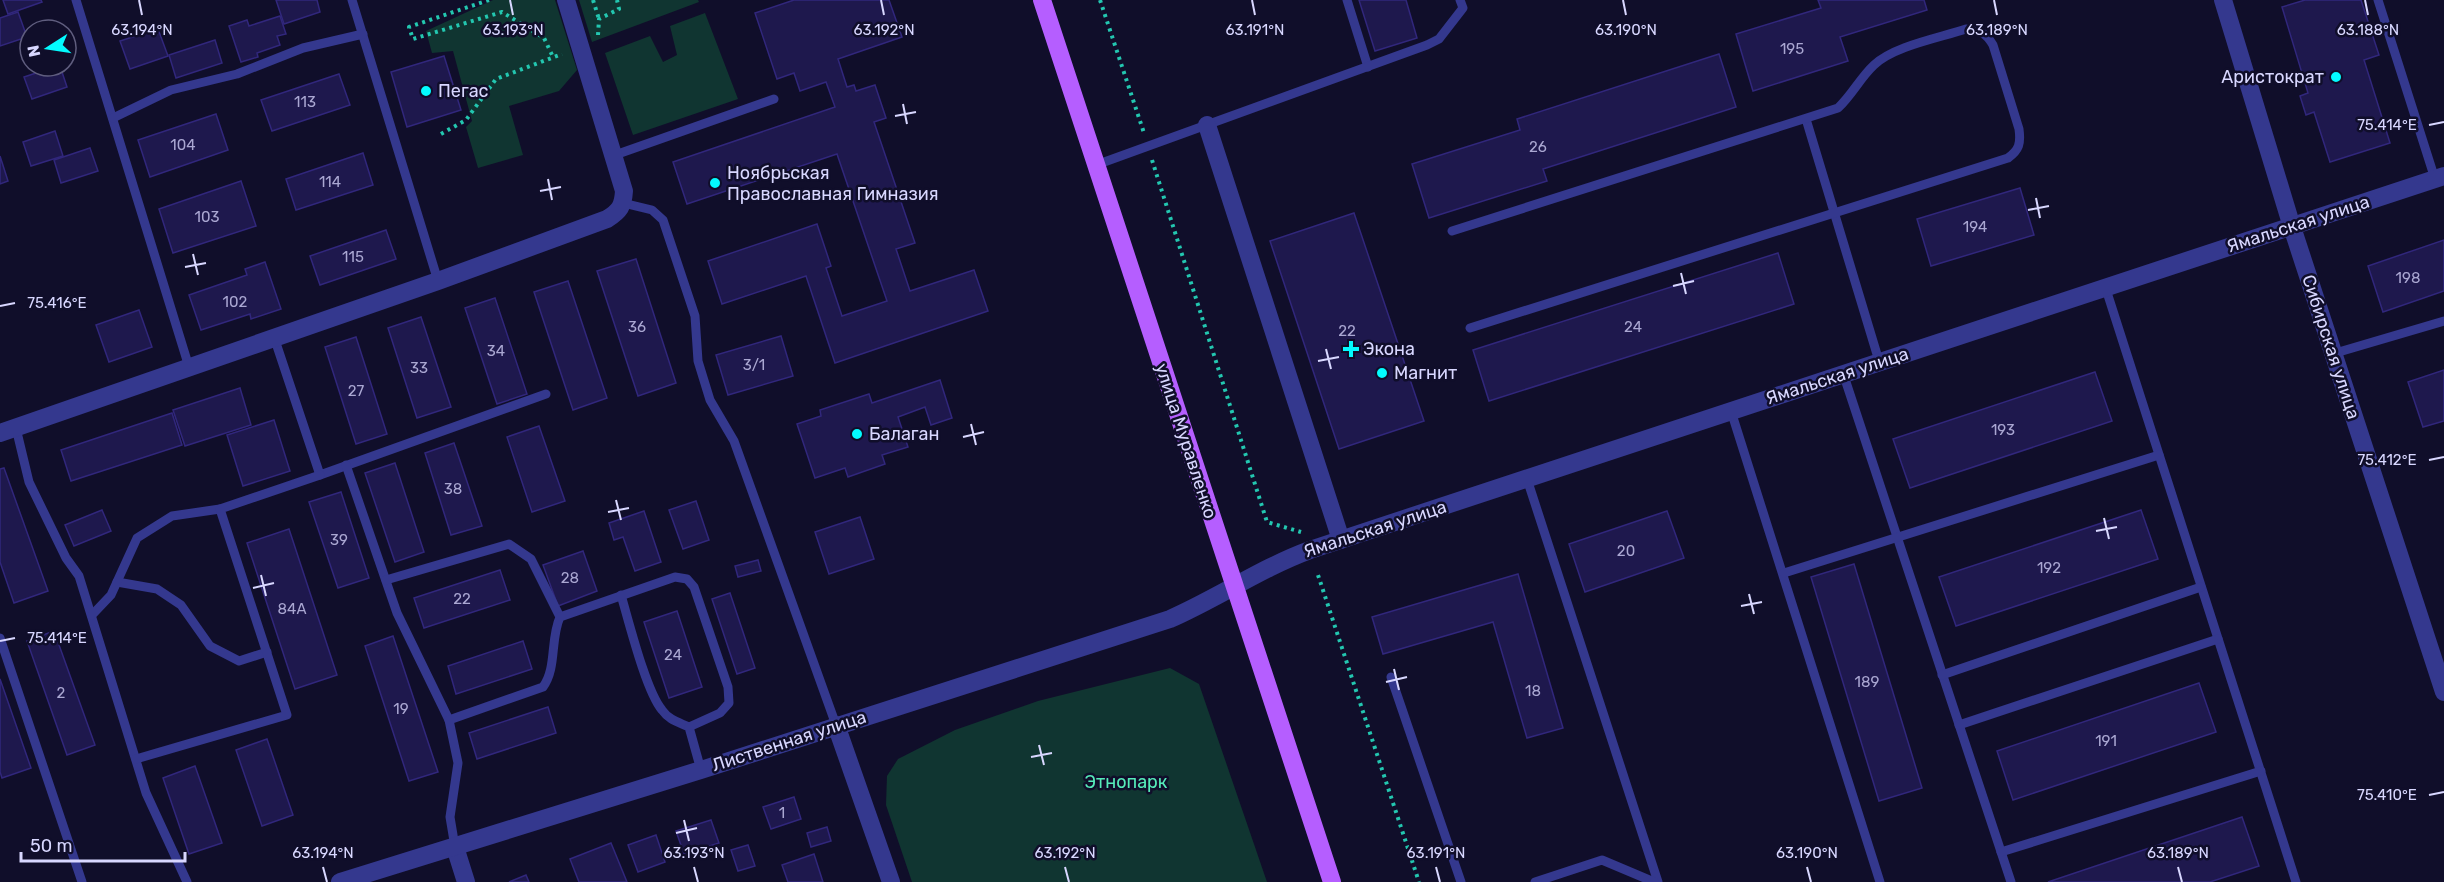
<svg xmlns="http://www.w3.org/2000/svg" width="2444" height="882" font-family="Rubik,sans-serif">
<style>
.green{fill:#103531}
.building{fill:#1e184d;stroke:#31277c;stroke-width:1.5}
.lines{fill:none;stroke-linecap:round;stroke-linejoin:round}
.path{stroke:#23c7b0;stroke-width:4;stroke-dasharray:3 4.5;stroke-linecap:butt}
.lane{stroke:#34388e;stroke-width:9}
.street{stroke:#34388e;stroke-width:18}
.primary{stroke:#b55eff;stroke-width:18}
.ticks{fill:none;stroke:#d8d7ff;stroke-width:2}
.poi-dot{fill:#03fbff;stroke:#100e2a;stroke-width:2}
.labels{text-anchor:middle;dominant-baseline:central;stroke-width:5;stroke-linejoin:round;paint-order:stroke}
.number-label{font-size:15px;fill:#aaa7d2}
.poi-label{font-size:18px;fill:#d8d7ff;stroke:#100e2a;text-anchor:start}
.street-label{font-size:18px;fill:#d8d7ff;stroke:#100e2a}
.park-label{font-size:18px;fill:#56ecba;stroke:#100e2a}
.ticks-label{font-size:15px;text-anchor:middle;fill:#d8d7ff;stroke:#100e2a;stroke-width:5;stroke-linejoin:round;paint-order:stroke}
</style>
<rect width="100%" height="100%" fill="#100e2a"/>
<g class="green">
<path d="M493,0h62l22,70 -18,21 -50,15 14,49 -45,13 -12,-41 6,-6 -19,-70 -21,2 -6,-22z"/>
<path d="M579,0h119l1,2 -107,40z"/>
<path d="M705,13l33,86 -105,36 -28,-82 45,-17 13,26 14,-7 -7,-29z"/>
<path d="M1170,668l29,16 68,198h-355l-26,-77 1,-29 11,-17 57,-29 83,-29z"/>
</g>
<g class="building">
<path d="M3,0h38l1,2 -34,12z"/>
<path d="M276,0h41l3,12 -36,12z"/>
<path d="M794,0h95l13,37 -64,22 9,28 7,-2 2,6 19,-6 11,33 -12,4 41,121 -19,6 14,42 64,-21 14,41 -153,52 -29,-87 -84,28 -14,-43 109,-37 14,42 -5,2 16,48 45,-15 -50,-147 -150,50 -14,-42 162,-55 -9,-25 -26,9 -6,-18 -17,6 -22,-66z"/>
<path d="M1359,0h47l11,38 -42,13z"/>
<path d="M1818,0h106l3,10 -87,27 8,24 -95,30 -17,-57 85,-26z"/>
<path d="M2305,0h56l18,55 -15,5 26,83 -60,19 -16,-50 -8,3 -6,-19 8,-3 -26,-86z"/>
<path d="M18,12l9,25 -27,9v-28z"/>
<path d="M280,16l6,18 -9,2 3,9 -23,8 1,4 -17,5 -12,-36 18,-6 2,6z"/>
<path d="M158,29l10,27 -38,13 -10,-28z"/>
<path d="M215,40l7,23 -46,15 -7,-23z"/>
<path d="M1719,54l17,53 -193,62 4,12 -118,37 -17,-54 108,-34 -3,-11z"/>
<path d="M444,56l17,54 -54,17 -16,-55z"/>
<path d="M57,66h3l7,21 -35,12 -8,-22z"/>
<path d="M339,74l11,31 -78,26 -11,-31z"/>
<path d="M216,114l12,36 -78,27 -12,-37z"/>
<path d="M55,131l8,25 -32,10 -8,-24z"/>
<path d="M90,148l8,23 -37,12 -7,-23z"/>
<path d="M363,153l10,32 -77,25 -10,-31z"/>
<path d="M0,156l8,25 -8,3z"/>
<path d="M241,181l15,45 -83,27 -14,-44z"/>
<path d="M2020,188l14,47 -103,31 -14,-47z"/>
<path d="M1354,213l70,208 -85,28 -69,-208z"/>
<path d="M386,230l10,29 -76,26 -10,-29z"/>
<path d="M2444,240v51l-61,21 -15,-46z"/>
<path d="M1778,253l16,51 -305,97 -16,-51z"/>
<path d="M636,259l40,124 -38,13 -41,-125z"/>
<path d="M265,262l16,47 -30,10 -1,-5 -49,16 -12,-35 58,-20 -2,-6z"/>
<path d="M568,281l39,117 -34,12 -39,-118z"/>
<path d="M495,298l32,96 -30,10 -32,-96z"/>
<path d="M139,310l13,37 -43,15 -13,-37z"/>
<path d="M421,317l30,90 -34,11 -29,-90z"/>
<path d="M781,336l12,40 -65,19 -12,-40z"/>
<path d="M356,337l31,97 -31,10 -31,-97z"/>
<path d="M2444,370v51l-21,6 -15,-45z"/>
<path d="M2095,372l17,49 -202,67 -17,-49z"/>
<path d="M940,380l12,38 -21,7 -6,-18 -27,10 10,30 -26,8 3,9 -37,13 -3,-9 -30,10 -18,-54 24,-8 -1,-6 49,-16 3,9z"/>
<path d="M240,388l11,37 -66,21 -12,-36z"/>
<path d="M172,413l10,32 -111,36 -10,-31z"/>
<path d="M274,420l16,51 -47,15 -16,-51z"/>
<path d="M539,426l26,75 -33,11 -25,-75z"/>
<path d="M454,443l28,83 -31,9 -26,-82z"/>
<path d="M395,463l29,89 -29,10 -30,-89z"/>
<path d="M4,468l44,123 -34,12 -14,-41v-93z"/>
<path d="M341,492l28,86 -31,10 -29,-86z"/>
<path d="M696,501l13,39 -26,9 -14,-39z"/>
<path d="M102,510l9,21 -37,15 -9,-21z"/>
<path d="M2141,510l17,49 -202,67 -17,-49z"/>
<path d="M644,511l17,51 -26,9 -12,-34 -9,3 -5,-17z"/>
<path d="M1667,511l17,47 -99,34 -16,-48z"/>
<path d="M860,517l14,42 -45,15 -14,-42z"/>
<path d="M289,529l48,146 -42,14 -48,-146z"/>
<path d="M583,551l14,40 -39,15 -15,-41z"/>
<path d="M758,560l3,11 -23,6 -3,-11z"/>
<path d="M1854,564l68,224 -43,13 -68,-224z"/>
<path d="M500,570l10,30 -86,28 -10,-30z"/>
<path d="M1518,574l45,154 -36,10 -34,-116 -110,32 -11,-37z"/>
<path d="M730,593l25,75 -18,6 -25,-75z"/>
<path d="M677,611l25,76 -33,11 -25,-76z"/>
<path d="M54,631l41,114 -28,10 -40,-114z"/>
<path d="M393,636l45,136 -29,9 -44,-135z"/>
<path d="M523,641l9,28 -76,25 -8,-28z"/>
<path d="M0,679l31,89 -29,10 -2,-6z"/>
<path d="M2199,683l17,49 -203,68 -16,-49z"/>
<path d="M548,707l8,26 -79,26 -8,-26z"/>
<path d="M267,739l26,76 -31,11 -26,-76z"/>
<path d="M195,766l27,77 -33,11 -26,-76z"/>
<path d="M794,797l7,22 -30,10 -8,-22z"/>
<path d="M2242,817l17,49 -49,16h-162z"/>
<path d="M711,820l8,23 -35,11 -8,-23z"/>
<path d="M827,827l4,14 -20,6 -4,-14z"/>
<path d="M656,835l9,27 -27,10 -10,-27z"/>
<path d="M611,843l16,39h-48l-9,-23z"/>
<path d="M748,845l7,21 -17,5 -7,-21z"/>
<path d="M814,854l9,28h-35l-6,-17z"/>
<path d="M526,875l3,7h-20z"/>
</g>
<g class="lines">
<g class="path">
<path d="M489,0l-80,27 4,12 89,-27 42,26 9,19"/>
<path d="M593,0l6,19"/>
<path d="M1100,0l44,133"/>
<path d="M598,35l1,-16 20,-10 -2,-9"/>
<path d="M441,134l25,-14 30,-41 66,-25"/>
<path d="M1152,160l115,362 34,10"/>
<path d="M1318,575l101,307"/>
</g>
<g class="lane">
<path d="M76,0l113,367"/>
<path d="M352,0l86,281"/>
<path d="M1347,0l21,67"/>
<path d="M2378,0l57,179"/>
<path d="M113,118l58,-28 66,-16 66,-26 60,-14"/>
<path d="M1806,119l73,242"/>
<path d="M615,155l159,-56"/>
<path d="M1096,165l331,-120 12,-6 24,-31 -3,-8"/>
<path d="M623,203l29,7 11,10 32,96 3,45 12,39 24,41 102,284"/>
<path d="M1452,231l386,-123c14,-13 22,-30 36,-43 20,-19 65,-27 92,-36 14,1 20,4 27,16l26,84c2,15 0,21 -11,29l-538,170"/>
<path d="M2105,286l191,596"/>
<path d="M274,337l46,138 226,-81"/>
<path d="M2332,354l112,-33"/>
<path d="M1843,373l168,509"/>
<path d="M1731,411l149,471"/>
<path d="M16,428l13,54 37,76 13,18 67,217 41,89"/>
<path d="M346,465l51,148 52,107"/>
<path d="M1527,479l131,403"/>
<path d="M1784,573l375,-118"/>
<path d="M386,580l123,-36 22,15 29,58"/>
<path d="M117,582l40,7 24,16 29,41 29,15 28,-9"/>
<path d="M621,595c8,27 25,96 41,115 7,10 16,12 27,17l12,43"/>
<path d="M92,615l19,-20 26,-57 35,-22 48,-7"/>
<path d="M0,638l82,244"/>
<path d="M1942,675l259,-88"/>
<path d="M1391,677l70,205"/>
<path d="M1959,725l259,-86"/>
<path d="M136,759l151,-44 -67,-206 100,-34"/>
<path d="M455,847l-5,-30 8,-54 -9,-43 94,-33c14,-19 7,-48 17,-70l115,-40 12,2 7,8 34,100 1,16 -9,10 -31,14"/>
<path d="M2001,852l260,-81"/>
<path d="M1535,882l67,-22 52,22"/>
</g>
<g class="street">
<path d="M2223,0l69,227 152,465"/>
<path d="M1207,125l134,415"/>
<path d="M0,433l438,-152 169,-62c13,-8 16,-13 17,-28l-58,-191"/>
<path d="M836,725l55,157"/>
<path d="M455,847l11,35"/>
<path d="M340,882l361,-112 469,-151c48,-21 91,-51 140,-69l1134,-374"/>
</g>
<path class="primary" d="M1042,0l290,882"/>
</g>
<path class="ticks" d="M139,0l3,15M510,0l3,15M881,0l3,15M1252,0l3,15M1623,0l3,15M1994,0l3,15M2365,0l3,15M903,104l4,20M895,116l21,-4M2429,125l15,-3M548,179l4,21M540,191l21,-4M2036,198l4,20M2028,210l21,-4M193,254l5,21M185,267l21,-4M1681,273l5,21M1673,286l21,-5M0,306l15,-3M1326,349l5,20M1318,361l21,-4M971,424l5,21M963,437l21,-5M2429,460l15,-3M616,500l5,20M608,512l21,-4M2104,518l5,21M2096,531l21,-4M261,575l5,21M253,588l21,-5M1749,594l5,20M1741,606l21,-4M0,641l15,-3M1394,669l5,21M1386,682l21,-5M1039,745l5,20M1031,757l21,-4M2429,795l15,-3M684,820l5,21M676,833l21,-5M323,867l4,15M694,867l4,15M1065,867l4,15M1436,867l4,15M1807,867l4,15M2178,867l4,15"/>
<g class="poi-dot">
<circle cx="2336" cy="77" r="6"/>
<circle cx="426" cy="91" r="6"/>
<circle cx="715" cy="183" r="6"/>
<path d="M1348 340h6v6h6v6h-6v6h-6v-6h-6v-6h6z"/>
<circle cx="1382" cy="373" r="6"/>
<circle cx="857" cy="434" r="6"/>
</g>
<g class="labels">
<g class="number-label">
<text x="1792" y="49">195</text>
<text x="305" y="102">113</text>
<text x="183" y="145">104</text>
<text x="1538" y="147">26</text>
<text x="330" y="182">114</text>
<text x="207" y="217">103</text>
<text x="1975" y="227">194</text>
<text x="353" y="257">115</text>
<text x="2408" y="278">198</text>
<text x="235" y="302">102</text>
<text x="637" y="327">36</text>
<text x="1633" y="327">24</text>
<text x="1347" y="331">22</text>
<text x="496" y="351">34</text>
<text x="754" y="365">3/1</text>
<text x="419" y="368">33</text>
<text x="356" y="391">27</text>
<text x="2003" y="430">193</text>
<text x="453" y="489">38</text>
<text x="339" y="540">39</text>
<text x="1626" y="551">20</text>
<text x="2049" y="568">192</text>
<text x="570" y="578">28</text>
<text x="462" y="599">22</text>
<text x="292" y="609">84А</text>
<text x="673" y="655">24</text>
<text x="1867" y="682">189</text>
<text x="1533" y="691">18</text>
<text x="61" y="693">2</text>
<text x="401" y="709">19</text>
<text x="2106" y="741">191</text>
<text x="782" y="813">1</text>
</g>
<g class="poi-label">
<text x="2324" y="77" text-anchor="end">Аристократ</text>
<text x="438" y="91">Пегас</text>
<text x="727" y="173">Ноябрьская<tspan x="727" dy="21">Православная Гимназия</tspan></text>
<text x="1363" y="349">Экона</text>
<text x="1394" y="373">Магнит</text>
<text x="869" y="434">Балаган</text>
</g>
<g class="street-label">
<text transform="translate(2298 224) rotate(-18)">Ямальская улица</text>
<text transform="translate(2331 347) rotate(72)">Сибирская улица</text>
<text transform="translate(1837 376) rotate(-18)">Ямальская улица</text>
<text transform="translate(1186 441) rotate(72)">улица Муравленко</text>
<text transform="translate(1375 529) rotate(-18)">Ямальская улица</text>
<text transform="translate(789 741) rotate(-18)">Лиственная улица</text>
</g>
<g class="park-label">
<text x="1126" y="782">Этнопарк</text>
</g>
</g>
<g class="ticks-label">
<text x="142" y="35">63.194°N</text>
<text x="513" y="35">63.193°N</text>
<text x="884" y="35">63.192°N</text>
<text x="1255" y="35">63.191°N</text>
<text x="1626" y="35">63.190°N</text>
<text x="1997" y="35">63.189°N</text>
<text x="2368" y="35">63.188°N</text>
<text x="2387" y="130">75.414°E</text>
<text x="57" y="308">75.416°E</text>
<text x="2387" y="465">75.412°E</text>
<text x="57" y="643">75.414°E</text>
<text x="2387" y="800">75.410°E</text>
<text x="323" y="858">63.194°N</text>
<text x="694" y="858">63.193°N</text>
<text x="1065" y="858">63.192°N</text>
<text x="1436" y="858">63.191°N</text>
<text x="1807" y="858">63.190°N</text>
<text x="2178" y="858">63.189°N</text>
</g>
<g transform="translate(48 48) rotate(258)"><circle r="28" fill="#100e2a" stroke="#605e7f" stroke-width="1.5"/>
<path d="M0-4.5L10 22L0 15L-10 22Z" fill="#03fbff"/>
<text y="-9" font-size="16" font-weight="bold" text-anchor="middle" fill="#d8d7ff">N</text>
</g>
<path d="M21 852v9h164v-9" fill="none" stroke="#d8d7ff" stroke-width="3"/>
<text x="30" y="852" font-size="18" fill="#d8d7ff" stroke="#100e2a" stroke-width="4.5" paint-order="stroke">50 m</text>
</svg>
